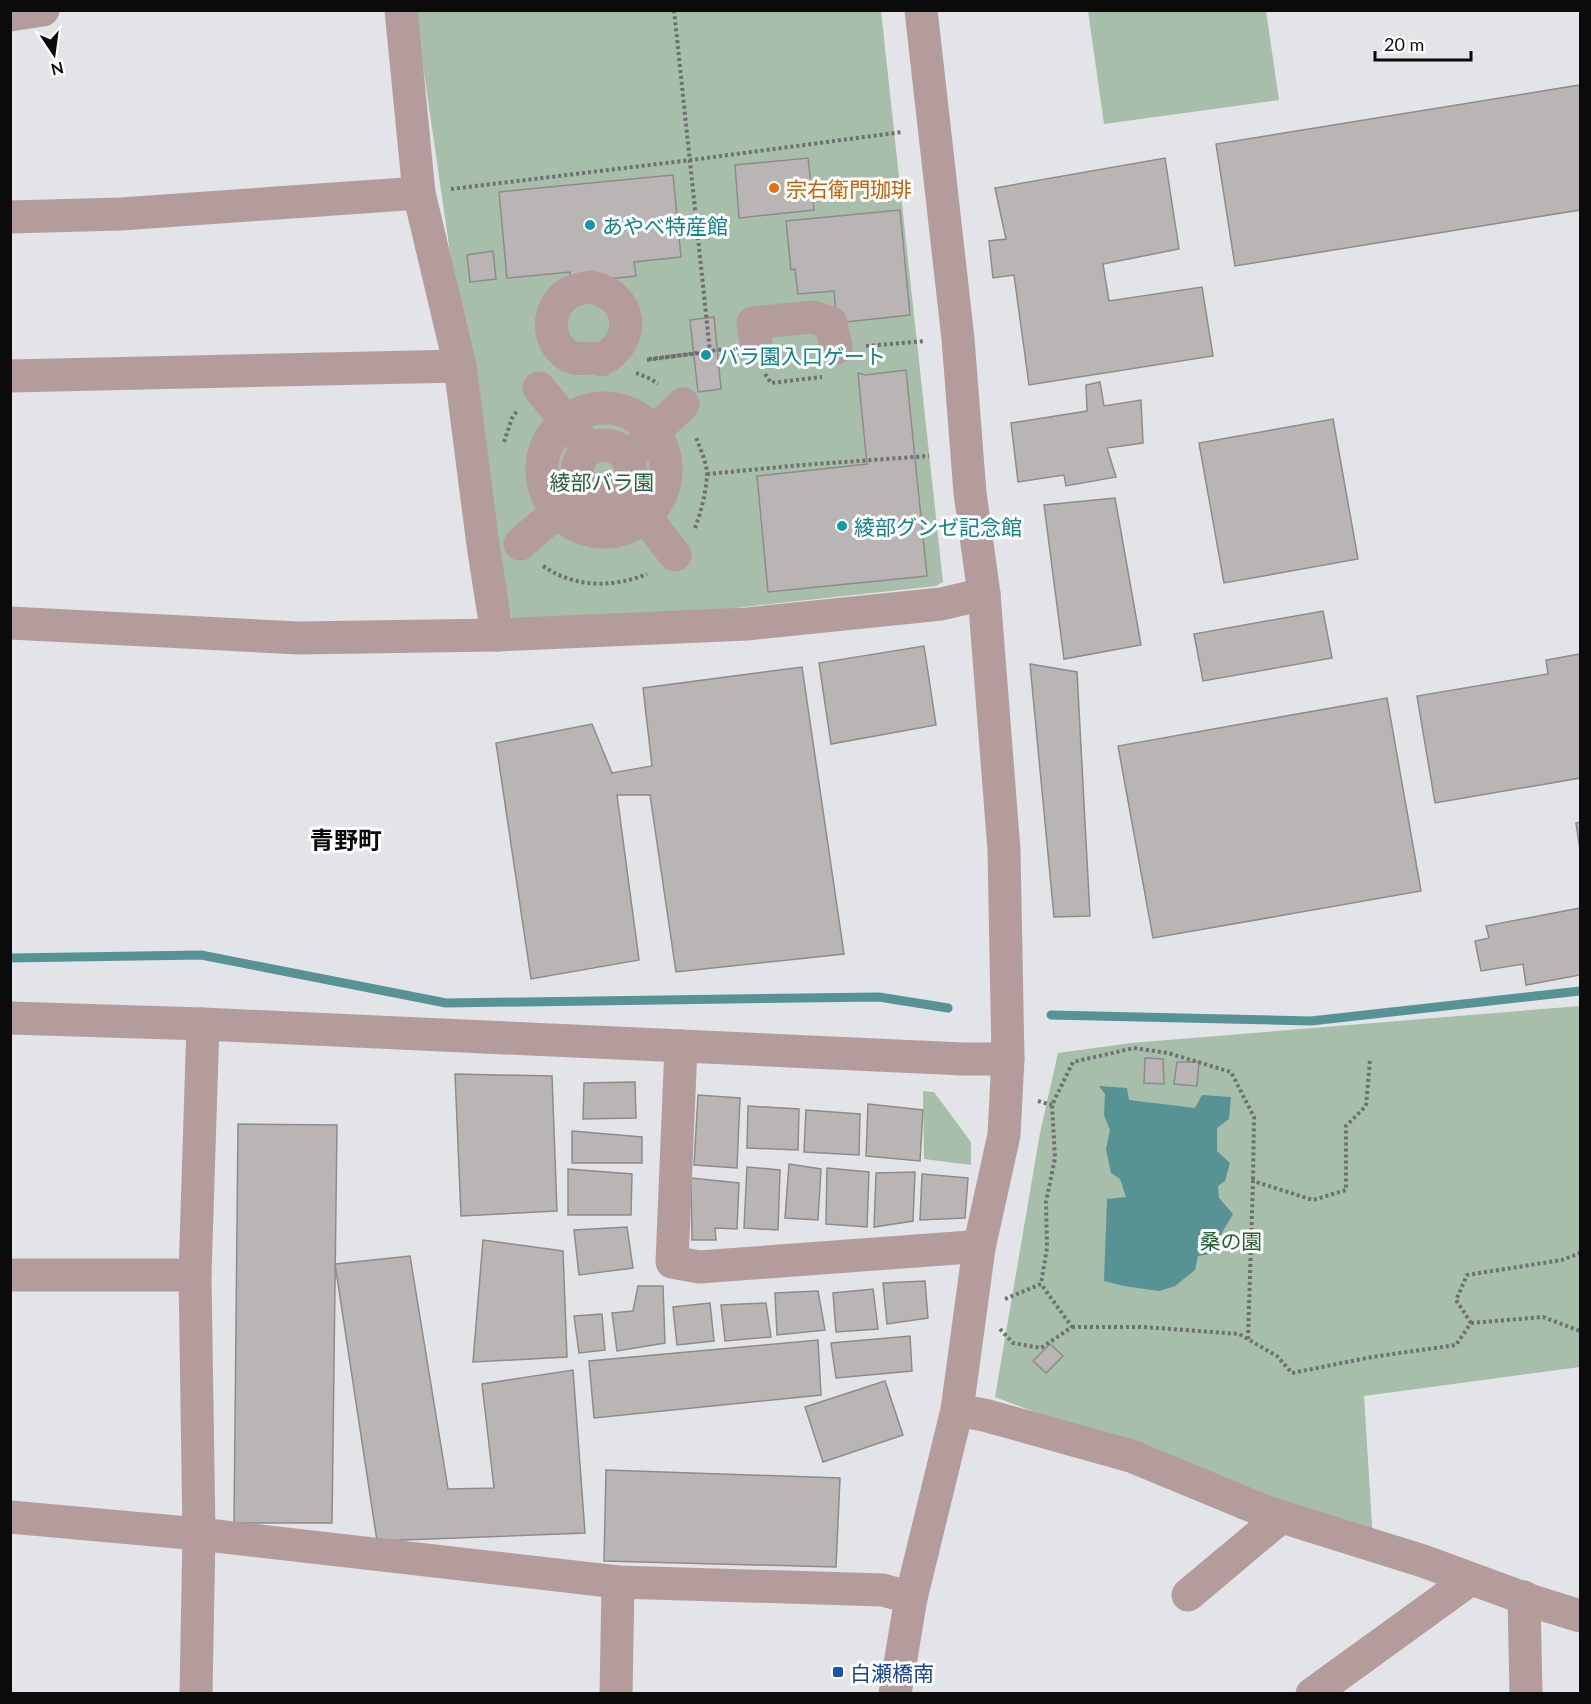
<svg xmlns="http://www.w3.org/2000/svg" width="1591" height="1704" font-family="Lato,'Noto Sans JP',sans-serif">
<style>
.green{fill:#a6beaa}
.water{fill:#579394}
.lines{fill:none;stroke-linecap:round;stroke-linejoin:round}
.stream{stroke:#579394;stroke-width:9}
.building{fill:#b8b5b4;stroke:#8e8b8a;stroke-width:1.5}
.path{stroke:#6f7072;stroke-width:4;stroke-dasharray:3 3;stroke-linecap:butt}
.minor{stroke:#b49c9d;stroke-width:33}
.food-dot{fill:#e8710a;stroke:#fff;stroke-width:2}
.culture-dot{fill:#0f9aa8;stroke:#fff;stroke-width:2}
.transit-dot{fill:#1a4fb4;stroke:#fff;stroke-width:2}
.labels{text-anchor:middle;dominant-baseline:central;stroke-width:6;stroke-linejoin:round;paint-order:stroke}
.food-label{font-size:21px;fill:#c56008;stroke:#fff;text-anchor:start}
.culture-label{font-size:21px;fill:#0d838f;stroke:#fff;text-anchor:start}
.park-label{font-size:21px;fill:#276237;stroke:#fff}
.transit-label{font-size:21px;fill:#164399;stroke:#fff;text-anchor:start}
.quarter-label{font-size:24px;font-weight:bold;fill:#0b0b0c;stroke:#fff}
</style>
<rect width="100%" height="100%" fill="#e3e4e7"/>
<g class="green">
<path d="M415,11h466l62,571 -7,4 -237,26 -187,7 -16,-50z"/>
<path d="M1088,11h178l13,89 -175,24z"/>
<path d="M1580,1006v361l-216,29 9,144 -378,-143 45,-264 18,-80 73,-10z"/>
<path d="M923,1091l11,1 37,50v23l-47,-6z"/>
</g>
<path class="water" d="M1099,1086l28,2 2,12 66,8 7,-13 29,2 -2,22 -12,9v23l13,12 -5,18 -7,5 1,12 14,16 -13,22 -4,17 -18,3 -3,14 -20,16 -16,5 -35,-5 -20,-5 3,-82 19,-2 -6,-18 -9,-6 -5,-24 4,-19 -6,-15 1,-21z"/>
<g class="lines">
<g class="stream">
<path d="M10,958l191,-3 245,48 433,-6 69,11"/>
<path d="M1051,1015l260,6 269,-30"/>
</g>
</g>
<g class="building">
<path d="M1580,85v125l-345,56 -19,-122z"/>
<path d="M808,158l6,52 -75,8 -4,-53z"/>
<path d="M1165,158l14,91 -76,15 6,37 93,-14 11,69 -184,29 -15,-110 -21,3 -4,-37 17,-2 -11,-51z"/>
<path d="M673,175l8,82 -47,5 2,14 -66,7v-11l-63,6 -8,-86z"/>
<path d="M900,210l10,105 -73,8 -3,-32 -36,3 -3,-25 -4,1 -5,-49z"/>
<path d="M493,251l3,28 -26,3 -3,-27z"/>
<path d="M714,317l7,72 -23,3 -8,-72z"/>
<path d="M906,370l21,206 -159,16 -11,-116 110,-12 -9,-91 8,2z"/>
<path d="M1100,382l4,24 37,-6 2,43 -36,5 9,29 -50,9 -2,-11 -46,7 -7,-59 76,-12 -1,-26z"/>
<path d="M1333,419l25,140 -134,24 -25,-140z"/>
<path d="M1115,498l26,147 -77,14 -20,-154z"/>
<path d="M1323,611l9,47 -129,23 -9,-47z"/>
<path d="M924,646l12,79 -105,19 -12,-81z"/>
<path d="M1580,654v124l-145,25 -18,-107 131,-22 -2,-14z"/>
<path d="M1030,664l47,8 13,244 -36,1z"/>
<path d="M802,667l42,287 -168,18 -26,-177h-33l22,165 -108,19 -35,-236 96,-19 20,49 40,-7 -9,-78z"/>
<path d="M1387,698l34,193 -268,47 -35,-192z"/>
<path d="M1580,822v28l-4,-27z"/>
<path d="M1580,908v67l-54,10 -3,-21 -42,7 -6,-30 14,-3 -3,-12z"/>
<path d="M1145,1058l18,1 1,25 -20,-1z"/>
<path d="M1177,1062h22l-2,24 -23,-2z"/>
<path d="M455,1074l97,2 5,135 -96,5z"/>
<path d="M635,1082l1,36 -53,1 1,-36z"/>
<path d="M698,1095l42,3 -3,70 -43,-3z"/>
<path d="M868,1104l55,6 -3,51 -54,-5z"/>
<path d="M748,1106l51,3 -1,41 -51,-2z"/>
<path d="M806,1110l54,4 -1,41 -55,-3z"/>
<path d="M238,1124l99,1 -5,398h-98z"/>
<path d="M572,1131l70,6v26h-70z"/>
<path d="M789,1164l32,5 -3,51 -33,-2z"/>
<path d="M747,1167l33,3 -2,60 -34,-2z"/>
<path d="M827,1168l42,4 -2,55 -41,-3z"/>
<path d="M568,1169l64,5 -1,41h-63z"/>
<path d="M915,1172l-2,49 -39,6 2,-54z"/>
<path d="M922,1174l46,4 -3,40 -45,2z"/>
<path d="M691,1178l48,5 -2,46 -22,-1 1,12h-24z"/>
<path d="M627,1227l6,41 -54,7 -5,-45z"/>
<path d="M483,1240l80,11 4,106 -94,5z"/>
<path d="M410,1256l38,233 46,-1 -12,-104 91,-14 12,163 -208,8 -42,-277z"/>
<path d="M925,1281l3,37 -41,6 -4,-41z"/>
<path d="M638,1286h25l2,57 -48,8 -5,-38 21,-2z"/>
<path d="M873,1289l5,40 -42,3 -3,-39z"/>
<path d="M818,1291l7,39 -48,5 -2,-42z"/>
<path d="M710,1303l4,38 -37,4 -4,-38z"/>
<path d="M766,1303l5,34 -46,4 -4,-36z"/>
<path d="M602,1314l3,36 -26,3 -5,-37z"/>
<path d="M910,1336l2,35 -76,7 -5,-35z"/>
<path d="M818,1340l3,55 -227,23 -5,-57z"/>
<path d="M1050,1344l13,12 -17,17 -13,-12z"/>
<path d="M885,1381l18,54 -80,27 -18,-55z"/>
<path d="M606,1470l234,8 -4,89 -232,-6z"/>
</g>
<g class="lines">
<g class="path">
<path d="M451,189l240,-29 211,-28"/>
<path d="M866,346l59,-5"/>
<path d="M649,359l61,-7 -36,-342"/>
<path d="M647,360l78,-11"/>
<path d="M636,373l15,6 7,5"/>
<path d="M765,374l6,9 51,-6"/>
<path d="M504,442l8,-24 5,-7"/>
<path d="M707,474l94,-9 128,-9"/>
<path d="M695,528c6,-16 11,-35 12,-53 0,-13 -7,-26 -11,-38"/>
<path d="M543,566c32,22 69,22 104,8"/>
<path d="M1038,1101l14,4"/>
<path d="M1005,1299l36,-15 6,-36 -1,-46 9,-44 -3,-53 21,-43 61,-14 34,5 63,19 23,45 -1,64"/>
<path d="M1471,1323l-15,-23 11,-25 95,-15 18,-7"/>
<path d="M1471,1323l72,-6 37,14"/>
<path d="M1072,1327h72l95,7 38,22 15,17 80,-16 84,-12 15,-22"/>
<path d="M1000,1329l13,14 28,5 31,-21 -31,-43"/>
<path d="M1248,1339l5,-158 60,19 33,-10v-64l20,-20 4,-46"/>
</g>
<g class="minor">
<path d="M401,10l18,183 41,173 23,179 14,90"/>
<path d="M10,15l33,-5"/>
<path d="M10,217l111,-3 298,-21"/>
<path d="M591,287c42,9 47,53 10,73 -11,-5 -21,2 -32,-4 -24,-14 -23,-49 0,-63 6,-4 15,-5 22,-6z"/>
<path d="M756,343l-3,-20 60,-6 18,6 5,25"/>
<path d="M10,376l450,-10"/>
<path d="M539,388l41,50"/>
<circle cx="604" cy="470" r="62"/>
<circle cx="604" cy="472" r="27"/>
<path d="M638,448l45,-44"/>
<path d="M632,500l43,55"/>
<path d="M520,544l55,-48"/>
<path d="M10,623l288,15 199,-3 250,-11 194,-20 43,-10"/>
<path d="M10,1018l193,6 760,35h45"/>
<path d="M681,1046l-9,216 27,5 271,-20 9,1"/>
<path d="M10,1275h185"/>
<path d="M957,1410l27,5 147,41 138,57 154,48 112,41 45,14"/>
<path d="M10,1517l189,17 419,48 265,8 28,8"/>
<path d="M1188,1595l93,-78"/>
<path d="M1524,1597l2,97"/>
<path d="M196,1694l3,-160 -4,-259 8,-251"/>
<path d="M616,1694l2,-112"/>
<path d="M895,1694l16,-96 46,-188 22,-162 25,-113 4,-76 -4,-209 -20,-256 -14,-101 -12,-154 -37,-329"/>
<path d="M1312,1694l159,-115"/>
</g>
</g>
<circle class="food-dot" cx="774" cy="188" r="6"/>
<g class="culture-dot">
<circle cx="590" cy="225" r="6"/>
<circle cx="706" cy="355" r="6"/>
<circle cx="842" cy="526" r="6"/>
</g>
<rect class="transit-dot" x="832" y="1666" width="12" height="12" rx="3"/>
<g class="labels">
<g class="food-label">
<text x="786" y="188">宗右衛門珈琲</text>
</g>
<g class="culture-label">
<text x="602" y="225">あやべ特産館</text>
<text x="718" y="355">バラ園入口ゲート</text>
<text x="854" y="526">綾部グンゼ記念館</text>
</g>
<g class="park-label">
<text x="602" y="481">綾部バラ園</text>
<text x="1231" y="1240">桑の園</text>
</g>
<g class="transit-label">
<text x="850" y="1672">白瀬橋南</text>
</g>
<g class="quarter-label">
<text x="346" y="839">青野町</text>
</g>
</g>
<rect width="1591" height="1704" fill="none" stroke="#0b0b0c" stroke-width="24"/>
<g transform="translate(54 54) rotate(167)" stroke="#ffffff" stroke-width="4.5" paint-order="stroke">
<path d="M0-4.5L10 22L0 15L-10 22Z" fill="#0b0b0c"/>
<text y="-9" font-size="16" font-weight="bold" text-anchor="middle" fill="#0b0b0c">N</text>
</g>
<path d="M1375 51v9h96v-9" fill="none" stroke="#0b0b0c" stroke-width="3"/>
<text x="1384" y="51" font-size="18" fill="#0b0b0c" stroke="#ffffff" stroke-width="4.5" paint-order="stroke">20 m</text>
</svg>
